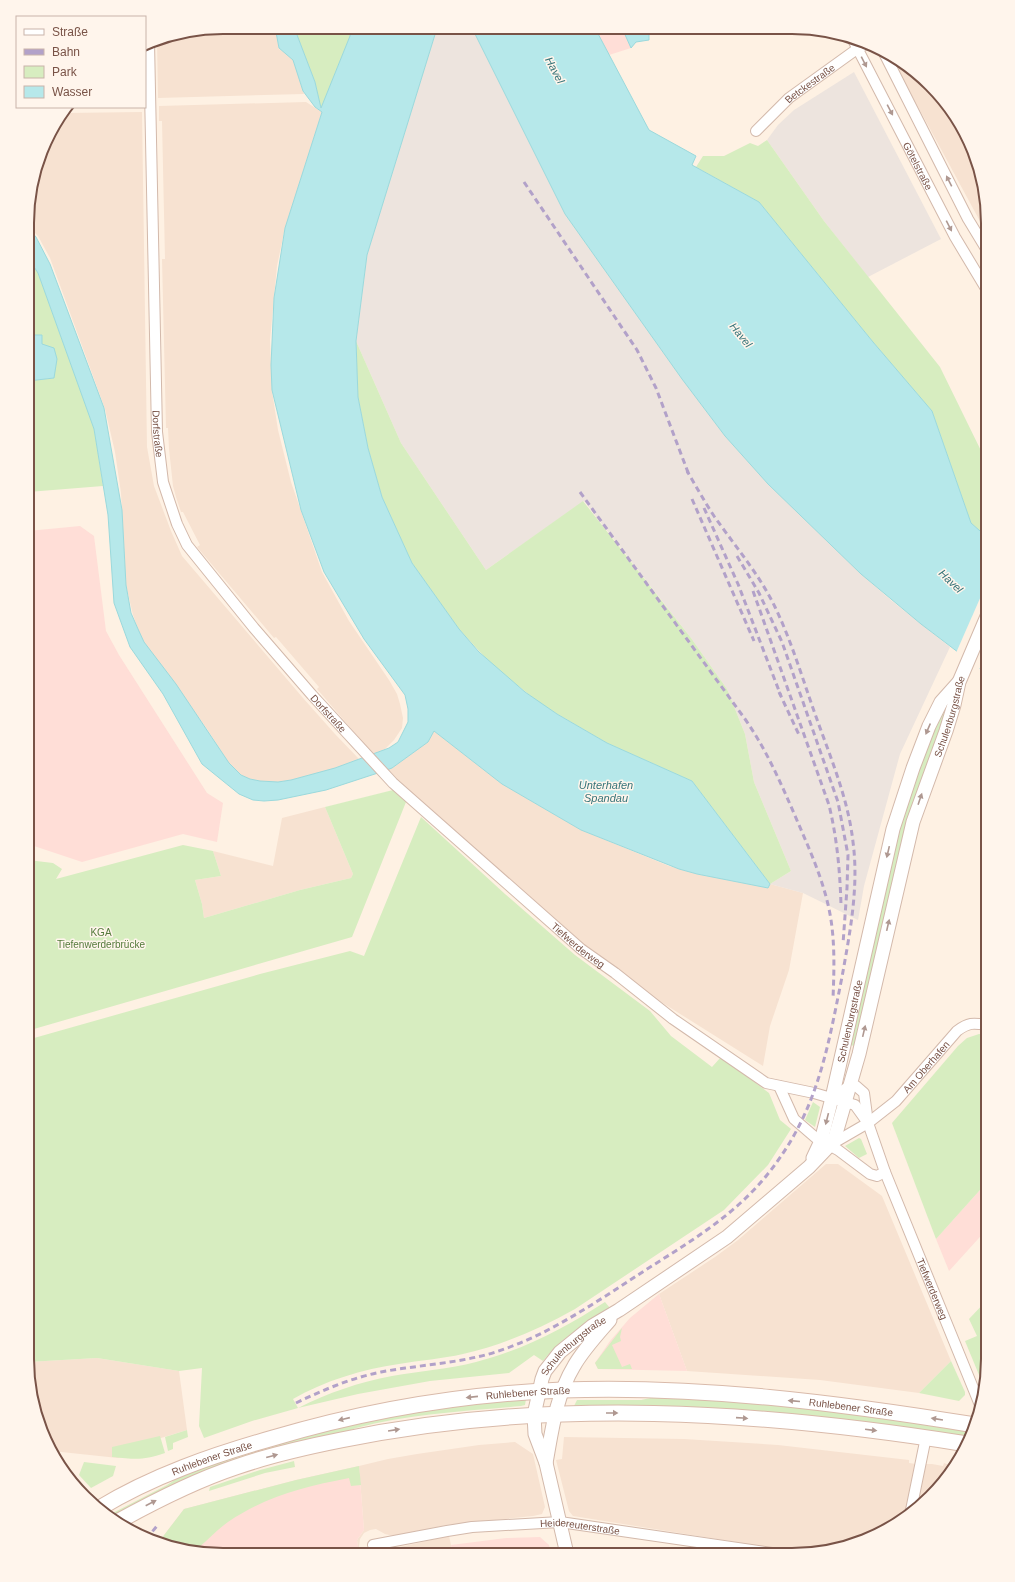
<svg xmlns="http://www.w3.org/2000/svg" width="1015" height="1582" font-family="Arial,sans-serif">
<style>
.residential{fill:#f7e2d1}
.commercial{fill:#ffded7}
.industrial{fill:#ede4de}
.green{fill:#d7edc0}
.water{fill:#b6e8ea;stroke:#9bd9dc}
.pier{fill:#fef1e3}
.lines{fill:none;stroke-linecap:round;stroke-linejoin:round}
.minor-casing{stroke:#d3b9ab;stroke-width:12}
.tertiary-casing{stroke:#d3b9ab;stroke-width:15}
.secondary-casing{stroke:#d9baaa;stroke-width:17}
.minor{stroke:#fff;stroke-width:10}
.tertiary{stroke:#fff;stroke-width:13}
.secondary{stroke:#fff;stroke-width:15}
.rail{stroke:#b2a1c9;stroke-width:3;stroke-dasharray:6 4;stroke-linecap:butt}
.oneway{fill:#af9891}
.labels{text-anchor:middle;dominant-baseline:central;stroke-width:3;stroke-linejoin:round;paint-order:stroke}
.street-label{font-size:10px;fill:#795347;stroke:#fff5ec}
.park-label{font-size:10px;fill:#547a3b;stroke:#fff5ec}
.water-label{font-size:11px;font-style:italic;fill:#367479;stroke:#fff5ec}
.rim{fill:none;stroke:#795347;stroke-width:2}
</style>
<rect width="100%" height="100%" fill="#fef1e3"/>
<g class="residential">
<path d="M223,27h52l4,22 5,3 9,8 11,34 -146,4 -1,-58z"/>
<path d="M890,55l21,12 36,37 26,44 15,75v13z"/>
<path d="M306,102l16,10 -37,116 -8,38 -7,74 2,51 6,39 13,52 31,90 27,49 40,59 8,14 3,10 3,14 -1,10 -8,12 -9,9 -12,5 -56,-65 2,-2 -43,-50 -2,1 -77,-91 3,-2 -17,-33h-2l-5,-15 -3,-11 -4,-37 -1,-21h-2l-4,-169h3l-3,-138h-3v-15z"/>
<path d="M142,112l5,335 7,39 17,45 11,25 121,142 32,36 24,25 -24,9 -44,12 -13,2 -18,-1 -10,-2 -9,-4 -12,-12 -22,-34 -63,-87 -6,-13 -5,-14 -7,-30 -5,-92 -6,-41 -10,-43 -55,-151 -12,-22 -9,-9v-29l18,-62 18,-23z"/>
<path d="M434,731l68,53 79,46 88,36 28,8 71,14 2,-4 33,9 -14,77 -19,56 -7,40 -148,-93 -231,-202 8,-3 36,-26z"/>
<path d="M325,807l28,67 -2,4 -51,12 -96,28 -2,-14 -7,-24 26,-4 -8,-25 60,15 9,-48z"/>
<path d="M826,1164h12l44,32 69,165 -32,32 -99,-13 -133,-9 -28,-77 56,-37 23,-17z"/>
<path d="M97,1358l82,13 8,59 -26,8 -43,20 -66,-7 -10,-17 -14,-72z"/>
<path d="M564,1437l120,2 94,6 131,15v3l7,1 -11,54 -38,22 -63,13 -231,-37 -4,-5 -13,-51 6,-1z"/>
<path d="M515,1442l18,12 12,53 -3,7 -9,2 -86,9 -54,11 -8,-2 -9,-5 -6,1 -6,3 -4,6 -1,8 5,7 -5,-2 -2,-12 7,-10 -5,-64 29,-7 29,-5 62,-9z"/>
<path d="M944,1463l10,4 -6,11 -33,33 9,-47h8l11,2z"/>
<path d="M449,1536l4,18h-70l8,-5z"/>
</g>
<g class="commercial">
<path d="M595,28h27l9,20 -22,7z"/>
<path d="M80,526l14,10 12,95 13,24 88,138 16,10 -6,39 -34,-8 -101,28 -54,-18v-313z"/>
<path d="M988,1181v47l-39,43 -13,-32z"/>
<path d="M659,1294l28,77 -89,-2 -3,-6 15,-22 20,-23z"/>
<path d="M359,1466l5,64 -7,10 2,12 2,2 -163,-1 -40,-10 26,-34 112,-29z"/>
<path d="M540,1537l9,8 2,9h-98l-2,-9 55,-7z"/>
</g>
<g class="industrial">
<path d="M437,28h35l93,186 117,165 43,57 43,48 93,90 31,27 58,46 -50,107 -36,132 -6,34 -55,-27 -33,-9 21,-13 -37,-89 -9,-48 -18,-45 -36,-51 -107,-137 -98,69 -85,-127 -45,-102 11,-86z"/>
<path d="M854,72l87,167 -73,38 -44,-56 -57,-81 11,-15 16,-15z"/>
</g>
<g class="green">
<path d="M294,27h58l-2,9 -29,73 -6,-27z"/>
<path d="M767,140l57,81 116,146 48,98v73l-17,-15 -39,-112 -59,-69 -114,-140 -63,-35 7,-11h21l26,-13 8,3z"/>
<path d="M29,259l9,14 56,155 9,58 -75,6v-111l26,-3 -12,-34 -1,-9h-13z"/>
<path d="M356,341l45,102 85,127 97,-69 108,137 36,51 18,45 9,48 37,89 -21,13 -78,-103 -85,-38 -65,-38 -51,-41 -32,-35 -47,-66 -30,-66 -14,-49 -10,-51z"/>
<path d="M947,705l-91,341 -7,-1c11,-47 22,-93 32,-139 16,-69 33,-138 66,-201z"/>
<path d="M393,790l13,12 -54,135 -325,94 1,-171 25,3 9,6 -6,10 127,-34 30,6 8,25 -26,4 7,24 2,14 96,-28 51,-12 2,-4 -28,-67z"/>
<path d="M421,817l84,77 70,61 75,56 21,25 41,31 9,-10 48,36 11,27 11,9 -23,36 -44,45 -149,99c-36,20 -72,36 -112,45 -21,5 -43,6 -64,10 -36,5 -75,17 -106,35l5,9c30,-15 61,-26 94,-32 28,-5 57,-7 84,-14 47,-12 89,-34 129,-60l5,6c-26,17 -47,28 -67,53l-9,-6 -25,18 -79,8 -72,13 -60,14 -46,13 -48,17 -5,-12 3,-58 -23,3 -82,-13 -69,4 -1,-322 233,-66 90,-23 14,5z"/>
<path d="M979,1034l9,1v146l-52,58 -44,-116 66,-77 9,-8z"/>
<path d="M813,1102l7,5 -5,20 -10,-7z"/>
<path d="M859,1138l2,1 6,15 -8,4 -14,-12z"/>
<path d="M988,1299v73l-4,15 -19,-46 12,-5 -8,-17z"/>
<path d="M622,1328l-2,9 1,4 -9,4 10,22 8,-3 2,5h-34l-3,-6z"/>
<path d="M951,1361l14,31v3l-6,6 -40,-8z"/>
<path d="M655,1397l119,7 200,26 -4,9 -397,-31 4,-8h64z"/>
<path d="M526,1399l-1,6 -4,1c-55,5 -112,8 -165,22l-243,90 -2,-4 56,-29 20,-13 109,-35 124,-27z"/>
<path d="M187,1430l1,7 -15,6v6l-5,2 -3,-14z"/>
<path d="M160,1436l5,17c-23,8 -30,6 -53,4v-10z"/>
<path d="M294,1461l1,6 -30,6 -56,18 1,-4 50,-17z"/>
<path d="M84,1462l32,4 -3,10 -22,12 -12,-13z"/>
<path d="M359,1466l2,19 -10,1 -2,-8c-46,9 -82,18 -121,44 -13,9 -23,22 -36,30l-34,-9 26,-34 112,-29z"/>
</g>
<g class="water">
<path d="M275,27h19l21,55 6,26 29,-72 2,-9 85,1 -70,227 -11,86 2,56 10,51 14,49 30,66 47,66 20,23 46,40 32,22 50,29 85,38 78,103 -2,4 -71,-14 -18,-5 -98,-39 -79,-46 -68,-53 -6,11 -36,26 -8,3 -58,19 -48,10 -14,1 -11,-1 -14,-6 -37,-30 -39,-70 -33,-47 -16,-44 -6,-88 -14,-86 -56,-156 -9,-14v-30l7,8 14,27 54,144 18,102 4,75 5,28 7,16 6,13 32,42 53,79 12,12 9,4 10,2 18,1 13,-2 44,-12 54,-20 9,-6 10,-20v-13l-3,-14 -41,-56 -40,-67 -23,-62 -29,-120 -1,-25 3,-67 11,-70 37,-116 -7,-5 -12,-16 -10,-31 -14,-12z"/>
<path d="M472,28h123l54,102 47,26 -4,9 67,37 114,140 59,69 39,112 17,15v137l-67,-51 -60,-50 -93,-90 -43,-48 -43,-57 -117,-165z"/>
<path d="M622,28h39l-12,2v10l-13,2 -5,6z"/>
<path d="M28,335h14v9l12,4 3,11 -3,19 -26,3z"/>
</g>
<path class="pier" d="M988,580v70l-9,20 -23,-17z"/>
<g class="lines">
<defs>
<g id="minor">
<path id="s1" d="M852,38l103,199 33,55"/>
<path id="s2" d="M149,42l8,390 6,50 14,42 10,21 67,83 58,67 81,88 188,166 34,24 58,46 93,64 48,10 41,12 13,18"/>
<path d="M883,51l85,168 20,33"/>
<path id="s3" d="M756,131l33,-33 68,-49 11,-6"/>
<path d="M779,1086l15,33 22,19 22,12 32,24 7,2 8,-4"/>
<path id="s4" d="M832,1098l19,-13 5,1 8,7 4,30 17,49 95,233"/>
<path id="s5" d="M830,1145l38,-22 28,-22 61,-70c12,-9 16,-8 31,-6"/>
<path d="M910,1515l16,-78"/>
<path id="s6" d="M373,1545l74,-14 25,-4 88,-5 226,33"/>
</g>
<g id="tertiary">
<path id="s7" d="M813,1158l8,-17 11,-43 61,-269 20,-61 16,-42 12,-24 17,-19"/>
<path d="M546,1463c6,-33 10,-67 28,-97 9,-16 24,-32 36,-46"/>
<path id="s8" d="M567,1554l-21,-91 -11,-29 -1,-19 8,-36 3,-8 15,-19 32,-26 27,-16 108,-73 82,-70 21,-22 5,-8 24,-83 54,-232 33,-91 8,-26 5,-23 29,-68"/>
</g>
<g id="secondary">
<path id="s9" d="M98,1509c54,-33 115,-54 175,-71 94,-28 191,-44 289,-48 138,-5 277,13 413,35"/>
<path d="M117,1522c38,-21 77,-41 119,-55 34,-12 70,-20 105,-27 206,-43 420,-29 626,4"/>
</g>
</defs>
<use href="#minor" class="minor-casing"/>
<use href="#tertiary" class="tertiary-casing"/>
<use href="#secondary" class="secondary-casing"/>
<use href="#minor" class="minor"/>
<use href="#tertiary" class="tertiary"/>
<use href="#secondary" class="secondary"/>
<g class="rail">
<path d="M524,182l113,168 19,38 33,87"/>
<path d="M580,492l165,227c23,33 38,69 54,106 13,30 27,62 32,95 4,26 3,53 2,79"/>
<path d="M692,499l62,142"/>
<path d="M704,508l34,76 43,112"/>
<path d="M737,556l22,37 23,49 56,160 10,53 -1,33 -4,56"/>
<path d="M753,591l76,214c8,33 11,66 12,100"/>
<path d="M779,692l21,45"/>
<path d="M296,1403c27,-13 55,-25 85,-31 32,-6 65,-8 96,-15 23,-5 47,-15 67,-25 35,-18 68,-40 100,-61 44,-28 90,-55 123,-96 50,-62 60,-123 75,-198 8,-45 17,-90 11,-135 -5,-45 -24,-88 -39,-131 -12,-34 -23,-71 -39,-104 -16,-33 -40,-61 -61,-91 -10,-15 -18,-30 -27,-45"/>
<path d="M146,1539l11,-13"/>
</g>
</g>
<defs><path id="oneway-solid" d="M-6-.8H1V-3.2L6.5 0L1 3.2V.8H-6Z"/></defs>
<g class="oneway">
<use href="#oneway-solid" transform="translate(864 62) rotate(63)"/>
<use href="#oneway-solid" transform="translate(890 110) rotate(62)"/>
<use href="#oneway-solid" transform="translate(949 181) rotate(-117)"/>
<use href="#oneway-solid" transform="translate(949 226) rotate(63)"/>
<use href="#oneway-solid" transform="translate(928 729) rotate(113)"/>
<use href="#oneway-solid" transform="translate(920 799) rotate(-71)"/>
<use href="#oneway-solid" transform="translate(888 852) rotate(103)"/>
<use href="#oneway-solid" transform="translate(888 925) rotate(-77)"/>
<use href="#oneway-solid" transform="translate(864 1031) rotate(-77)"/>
<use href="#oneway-solid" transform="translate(827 1119) rotate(104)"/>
<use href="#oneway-solid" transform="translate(472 1397) rotate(174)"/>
<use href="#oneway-solid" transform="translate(794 1401) rotate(-175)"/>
<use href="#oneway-solid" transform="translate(612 1413)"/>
<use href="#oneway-solid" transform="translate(742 1418) rotate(4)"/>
<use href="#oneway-solid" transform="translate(344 1419) rotate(167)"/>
<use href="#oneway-solid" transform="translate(937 1419) rotate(-171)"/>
<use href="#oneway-solid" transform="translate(394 1430) rotate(-9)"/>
<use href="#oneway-solid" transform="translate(871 1430) rotate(7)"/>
<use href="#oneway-solid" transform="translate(272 1456) rotate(-15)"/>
<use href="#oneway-solid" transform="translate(151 1503) rotate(-27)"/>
</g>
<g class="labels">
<g class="street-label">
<text stroke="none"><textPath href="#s3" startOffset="72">Betckestraße</textPath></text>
<text stroke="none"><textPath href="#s1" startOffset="144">Götelstraße</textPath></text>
<text stroke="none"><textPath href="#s2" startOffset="392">Dorfstraße</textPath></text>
<text stroke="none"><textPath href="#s2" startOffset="728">Dorfstraße</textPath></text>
<text stroke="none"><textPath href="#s8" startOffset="1000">Schulenburgstraße</textPath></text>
<text stroke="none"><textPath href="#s2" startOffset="1069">Tiefwerderweg</textPath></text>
<text stroke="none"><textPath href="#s7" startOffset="142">Schulenburgstraße</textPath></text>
<text stroke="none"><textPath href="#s5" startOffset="125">Am Oberhafen</textPath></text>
<text stroke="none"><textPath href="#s4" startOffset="247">Tiefwerderweg</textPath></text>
<text stroke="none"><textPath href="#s8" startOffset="227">Schulenburgstraße</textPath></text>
<text stroke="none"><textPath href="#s9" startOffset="449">Ruhlebener Straße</textPath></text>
<text stroke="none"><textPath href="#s9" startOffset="773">Ruhlebener Straße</textPath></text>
<text stroke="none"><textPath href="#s9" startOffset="125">Ruhlebener Straße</textPath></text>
<text stroke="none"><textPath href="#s6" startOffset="209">Heidereuterstraße</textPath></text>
</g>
<g class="park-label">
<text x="101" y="932">KGA<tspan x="101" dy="12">Tiefenwerderbrücke</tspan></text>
</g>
<g class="water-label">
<text transform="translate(555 70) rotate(62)">Havel</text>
<text transform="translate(741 335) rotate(51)">Havel</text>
<text transform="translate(951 581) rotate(44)">Havel</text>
<text x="606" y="785">Unterhafen<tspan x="606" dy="13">Spandau</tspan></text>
</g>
</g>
<path d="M0 0H1015V1582H0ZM223 34H792A189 189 0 0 1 981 223V1359A189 189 0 0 1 792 1548H223A189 189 0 0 1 34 1359V223A189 189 0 0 1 223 34Z" fill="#fff5ec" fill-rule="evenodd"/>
<path class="rim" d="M223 34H792A189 189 0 0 1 981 223V1359A189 189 0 0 1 792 1548H223A189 189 0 0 1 34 1359V223A189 189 0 0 1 223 34Z"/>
<rect x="16" y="16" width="130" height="92" fill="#fff5ec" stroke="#c9b4aa"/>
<rect x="24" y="29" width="20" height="6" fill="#ffffff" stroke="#c9b4aa"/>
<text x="52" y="36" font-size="12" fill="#795347">Straße</text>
<rect x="24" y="49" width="20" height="6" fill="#b2a1c9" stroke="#c9b4aa"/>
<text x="52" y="56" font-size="12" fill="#795347">Bahn</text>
<rect x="24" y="66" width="20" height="12" fill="#d7edc0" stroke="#c9b4aa"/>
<text x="52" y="76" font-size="12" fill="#795347">Park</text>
<rect x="24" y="86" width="20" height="12" fill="#b6e8ea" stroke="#c9b4aa"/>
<text x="52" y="96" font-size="12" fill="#795347">Wasser</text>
</svg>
